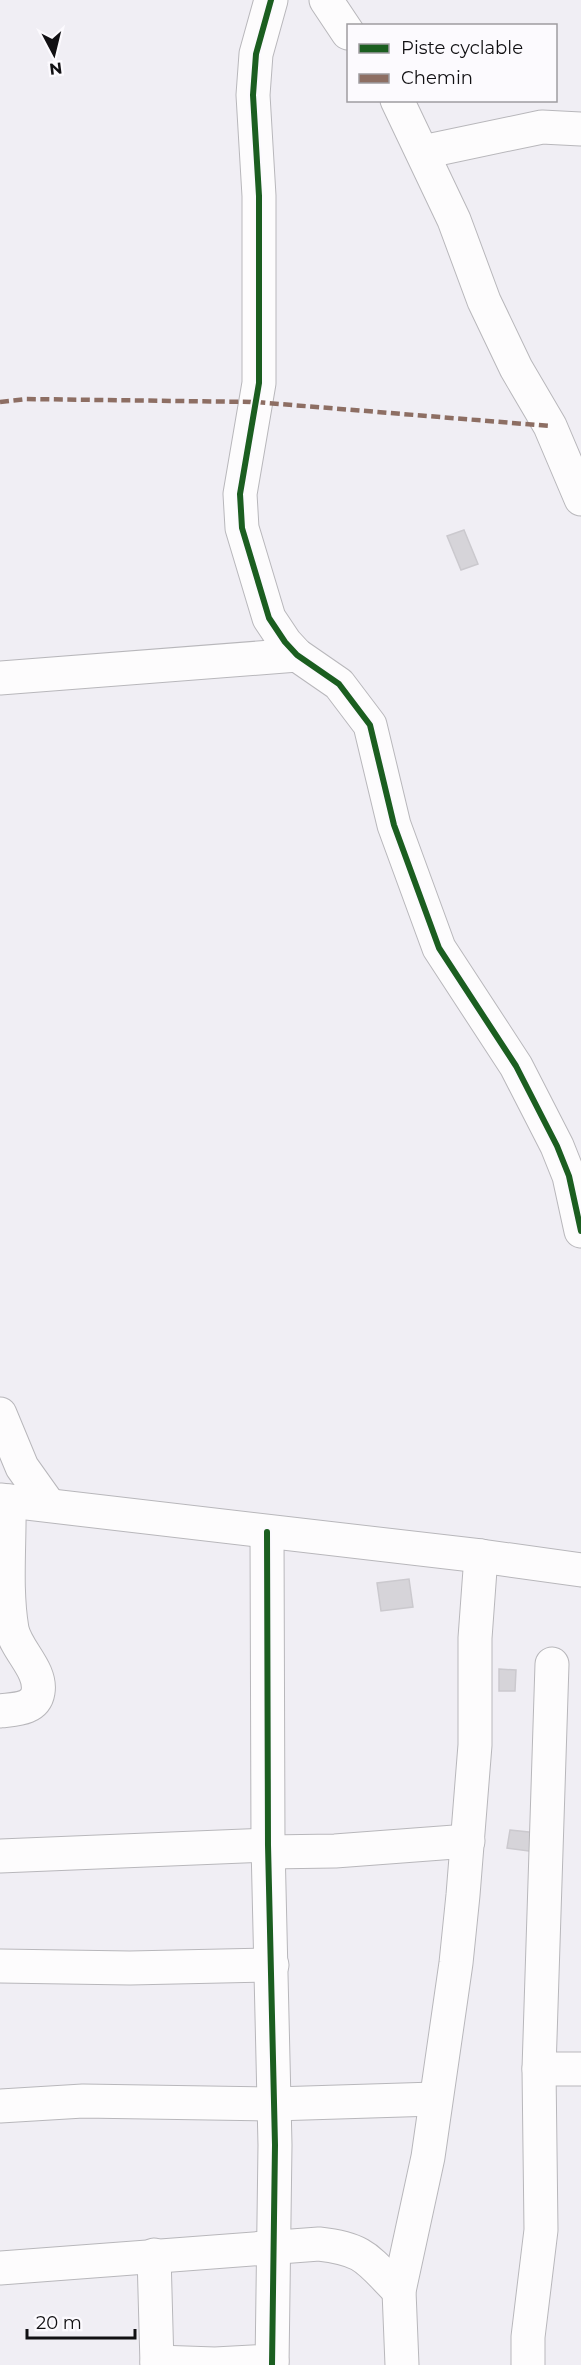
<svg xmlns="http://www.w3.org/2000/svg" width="581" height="2365" font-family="Montserrat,sans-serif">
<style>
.building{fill:#d6d4d9;stroke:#cbc9ce;stroke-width:1.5}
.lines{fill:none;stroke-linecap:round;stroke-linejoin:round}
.minor-casing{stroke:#b8b7bb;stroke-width:35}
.minor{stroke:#fdfcfd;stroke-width:33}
.quiet{stroke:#8d6e63;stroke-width:4.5;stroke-dasharray:9 4.5;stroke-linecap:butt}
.cycleway-casing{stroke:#fcfafe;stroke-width:10}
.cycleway{stroke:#1b5e20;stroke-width:6}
</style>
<rect width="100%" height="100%" fill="#f0eef4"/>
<g class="building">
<path d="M464,530l14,34 -17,6 -14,-34z"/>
<path d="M409,1579l4,28 -32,4 -4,-28z"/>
<path d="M499,1669l17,1 -1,21h-16z"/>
<path d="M510,1830l28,3 -2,19 -29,-4z"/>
</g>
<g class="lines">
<defs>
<g id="minor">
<path d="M271,0l-15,54 -3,41 6,101v187l-19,111 2,34 27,90 16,24 12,13 42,29 31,41 24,100 45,123 77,118 41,80 12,30 12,55"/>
<path d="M326,0l22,33"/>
<path d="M397,100l57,120 30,81 32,67 34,58 31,73"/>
<path d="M423,152l119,-25 39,2"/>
<path d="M0,678l297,-23"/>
<path d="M0,1414l22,53 27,38"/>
<path d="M0,1500l481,56 100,14"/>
<path d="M267,1532l1,313 7,300 -3,220"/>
<path d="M0,1711c14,-2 35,-1 38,-19 4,-22 -22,-42 -26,-63 -7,-41 -2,-86 -3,-128"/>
<path d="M268,1852l67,-1 133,-10"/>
<path d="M0,1856l268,-11"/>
<path d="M0,1966l130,2 142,-3"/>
<path d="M539,2069h42"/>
<path d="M0,2106l83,-5 191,3 161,-5"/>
<path d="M154,2255l3,110"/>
<path d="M0,2268l319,-24c46,5 49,16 80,47"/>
<path d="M157,2362l58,2 57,-3"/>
<path d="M402,2365l-3,-74 29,-134 28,-194 7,-68 12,-150v-107l6,-82"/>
<path d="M528,2365v-28l13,-107 -2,-161 13,-405"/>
</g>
</defs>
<use href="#minor" class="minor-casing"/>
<use href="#minor" class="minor"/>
<path class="quiet" d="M0,402l26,-3 229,3 295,24"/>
<defs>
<g id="cycleway">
<path d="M271,0l-15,54 -3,41 6,101v187l-19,111 2,34 27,90 16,24 12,13 42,29 31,41 24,100 45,123 77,118 41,80 12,30 12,55"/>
<path d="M267,1532l1,313 7,300 -3,220"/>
</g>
</defs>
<use href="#cycleway" class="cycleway-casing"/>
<use href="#cycleway" class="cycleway"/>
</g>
<rect x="347" y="24" width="210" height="78" fill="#fcfafe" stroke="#9e9ca0" stroke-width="1.5"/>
<rect x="359" y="44" width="30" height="9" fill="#1b5e20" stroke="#9e9ca0" stroke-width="1.5"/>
<text x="401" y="54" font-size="18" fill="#111013">Piste cyclable</text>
<rect x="359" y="74" width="30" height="9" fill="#8d6e63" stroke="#9e9ca0" stroke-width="1.5"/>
<text x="401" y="84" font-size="18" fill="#111013">Chemin</text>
<g transform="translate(54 54) rotate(173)" stroke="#fcfafe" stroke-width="4.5" paint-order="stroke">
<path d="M0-4.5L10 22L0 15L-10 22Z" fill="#111013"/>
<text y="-9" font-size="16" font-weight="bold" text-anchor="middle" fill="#111013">N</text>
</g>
<path d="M27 2329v9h108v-9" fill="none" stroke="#111013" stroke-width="3"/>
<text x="36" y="2329" font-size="18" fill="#111013" stroke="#fcfafe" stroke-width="4.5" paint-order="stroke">20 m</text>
</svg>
